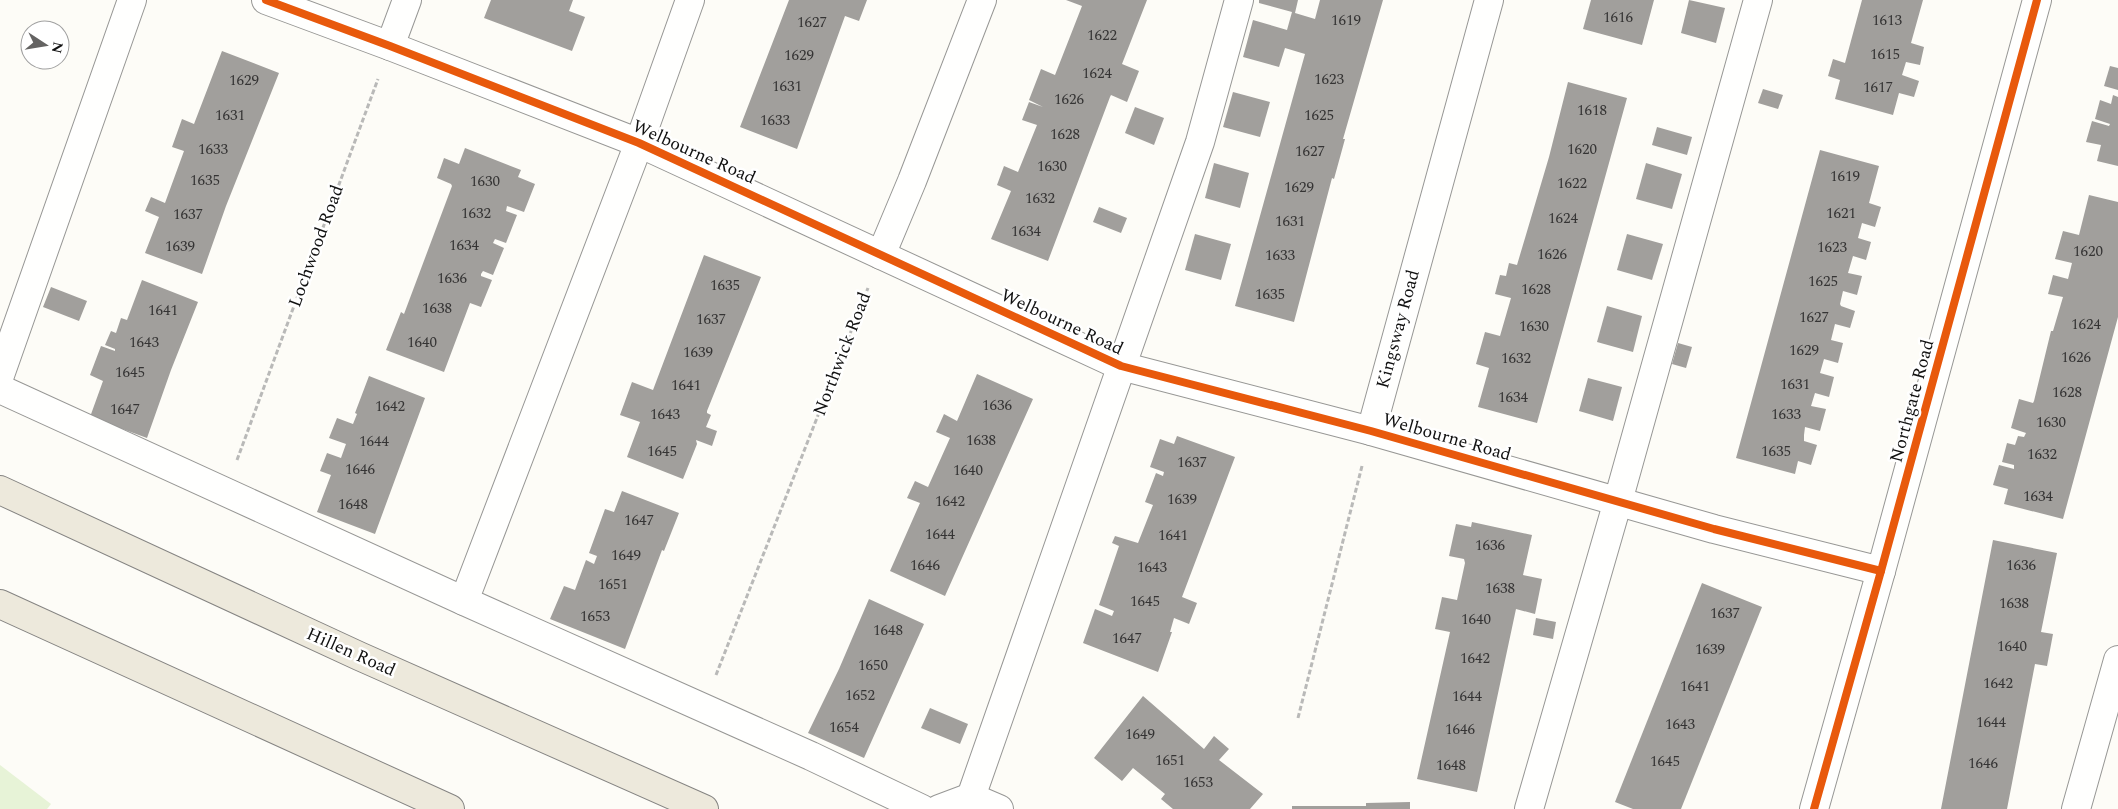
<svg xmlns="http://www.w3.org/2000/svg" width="2118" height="809" font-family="Spectral,serif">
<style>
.green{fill:#e7f3d7}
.building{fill:#a19f9c}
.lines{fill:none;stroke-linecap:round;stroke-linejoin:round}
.minor-casing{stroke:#979795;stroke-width:30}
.major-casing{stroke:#858482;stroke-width:30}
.path{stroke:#b9b9b8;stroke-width:3;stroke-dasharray:5 2.5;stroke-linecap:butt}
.minor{stroke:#fffffe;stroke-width:28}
.major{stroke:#ede9dc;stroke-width:28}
.cycleway-casing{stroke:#fff;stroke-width:11}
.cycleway{stroke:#e8590c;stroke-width:8}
.labels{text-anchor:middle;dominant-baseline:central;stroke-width:5;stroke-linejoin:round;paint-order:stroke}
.number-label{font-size:15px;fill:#353434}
.street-label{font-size:18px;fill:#111;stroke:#fff}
</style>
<rect width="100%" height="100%" fill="#fdfcf7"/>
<path class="green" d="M0,765l51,39 -4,5h-47z"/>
<g class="building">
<path d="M491,0h82l-4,11 16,6 -13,34 -88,-33z"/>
<path d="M789,0h78l-8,21 -14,-5 -48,133 -57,-22z"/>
<path d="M1066,0h81l-25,64 17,7 -12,31 -16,-7 -1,2 -62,164 -57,-22 20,-48 -14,-6 7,-19 14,6 19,-47 -15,-5 7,-18 14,5 -14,-7 12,-31 14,6 27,-69z"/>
<path d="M1259,0h39l-3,13 20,6 5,-19h63l-40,139h2l-11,40 -2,-1 -38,144 -59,-16 70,-252 -20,-6 -6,19 -36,-10 10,-37 34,10 5,-18 -33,-9z"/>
<path d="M1591,0h63l-12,45 -59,-16z"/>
<path d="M1689,0l36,8 -9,35 -35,-10z"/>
<path d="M1862,0h61l-12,43 13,4 -4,18 -14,-3 -4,13 17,6 -5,16 -15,-4 -6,22 -58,-16 5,-19 -12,-4 5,-17 12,4z"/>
<path d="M222,51l57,22 -53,133 -24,68 -57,-21 14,-36 -14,-6 6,-14 14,6 19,-52 -12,-4 10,-28 12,5z"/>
<path d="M2110,66l8,2v22l-14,-4z"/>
<path d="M1568,82l59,16 -90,325 -59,-16 11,-39 -13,-4 9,-32 15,4 11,-38 -16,-4 5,-19 6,1 3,-13 8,2 32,-108z"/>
<path d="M1763,89l20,6 -5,14 -20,-6z"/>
<path d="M1233,92l37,10 -10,35 -37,-10z"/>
<path d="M2113,95l5,2v69l-21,-5 4,-16 -15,-3 6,-21 17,5 1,-2 -15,-5 5,-19 11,4z"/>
<path d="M1135,107l29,11 -10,27 -29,-12z"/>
<path d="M1657,127l35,10 -5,18 -35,-10z"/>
<path d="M465,148l56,22 -3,7 17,7 -11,28 -17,-6 -1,5 11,4 -11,28 -11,-4 -2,4 11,5 -11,27 -10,-4 -2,3v2l11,4 -11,27 -11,-4 -26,69 -58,-22 15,-38 3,2 48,-128 -1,-2 -14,-6 7,-20 15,6z"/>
<path d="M1820,150l59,16 -10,37 12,4 -6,20 -13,-4 -4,15 13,4 -5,18 -13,-4 -5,17 14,3 -5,19 -14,-4 -3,13 1,2 14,5 -5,17 -15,-4 -4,16 12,3 -5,20 -14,-4 -4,14 14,4 -5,20 -14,-4 -4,13 15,3 -6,22 -15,-4 -1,8v6l13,4 -6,20 -13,-4 -3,13 -59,-16z"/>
<path d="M1214,163l35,10 -9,35 -35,-10z"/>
<path d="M1646,163l36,11 -10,35 -36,-10z"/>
<path d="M2089,195l29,7v115l-55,202 -59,-15 4,-15 -15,-4 6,-20 15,4v-4l-12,-3 5,-19 8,2 3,-9 6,1 2,-4 -15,-5 8,-29 14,4 1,-2 17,-70h2l10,-34 -15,-3 5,-19 15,4 4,-16 -17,-4 8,-28 16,4z"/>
<path d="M1099,207l28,11 -6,15 -28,-11z"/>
<path d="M1195,234l36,10 -10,36 -36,-10z"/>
<path d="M1627,234l36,10 -11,36 -35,-10z"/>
<path d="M704,255l57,22 -54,134v2l4,2 -5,12 11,4 -5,15 -16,-6 1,4 -14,35 -56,-22 13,-35 -20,-7 12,-33 21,8z"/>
<path d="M142,280l56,22 -27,68 -24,68 -57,-21 13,-36 -13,-6 11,-29 14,5v-2l-10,-4 6,-14 5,2 5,-15 6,2z"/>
<path d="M51,287l36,14 -8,20 -36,-14z"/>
<path d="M1607,306l35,10 -9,36 -36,-10z"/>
<path d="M1678,343l14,4 -6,21 -14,-4z"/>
<path d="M977,374l56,25 -88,197 -55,-25 30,-68 -13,-5 8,-17 13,6 22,-49 -14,-6 8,-18 13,7z"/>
<path d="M369,376l56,22 -50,136 -58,-22 14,-37 -11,-4 7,-18 14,5 5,-14 -17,-6 8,-20 16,6 4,-10 -2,-1z"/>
<path d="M1588,378l34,9 -9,34 -34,-10z"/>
<path d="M1177,436l58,21 -53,140 15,6 -8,21 -15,-6 -4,14h2l-14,40 -75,-29 12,-34 17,7 2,-5 -15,-6 20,-59 -7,-3 3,-7 23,7 15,-38 -8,-3 11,-29 7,3 1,-4 -14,-5 10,-28 14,5z"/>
<path d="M622,491l57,22 -15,38 -2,-1 -37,99 -75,-30 14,-33 11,4 11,-30 8,4 3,-8 -8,-3 16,-44 9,3z"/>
<path d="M1472,522l60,13 -9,40 19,4 -7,35 -19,-5 -39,183 -60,-13 33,-147 -15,-3 7,-32 15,3 8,-37 -1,-4 -15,-3 7,-32 15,3z"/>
<path d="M1993,540l64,13 -16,79 12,2 -6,32 -12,-2 -28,145h-66z"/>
<path d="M1702,583l60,24 -81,202h-48l-18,-7z"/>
<path d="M869,599l55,25 -60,134 -56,-25 31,-64z"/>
<path d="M1536,618l20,4 -3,17 -20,-4z"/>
<path d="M1143,696l61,53 10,-13 15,13 -10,11 44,34 -13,15h-77l-12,-10 4,-5 -32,-26 -11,13 -28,-23z"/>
<path d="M930,708l38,16 -8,20 -39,-16z"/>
<path d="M1410,802v7h-118v-3h74v-3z"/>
</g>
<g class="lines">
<defs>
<g id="minor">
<path d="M266,0l124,46 249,97 482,223 250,65 343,98 167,42"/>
<path d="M390,46l17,-46"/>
<path d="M881,255l31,-74 70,-181"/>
<path d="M0,375l132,-375"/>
<path d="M0,389l464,212 347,155 111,53"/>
<path d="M1371,431l118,-431"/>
<path d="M464,601l175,-458 51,-143"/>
<path d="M971,797l229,-655 39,-142"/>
<path d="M939,809l32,-12 28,12"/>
<path d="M1529,809l89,-308 140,-501"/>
<path d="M1814,809l67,-238 156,-571"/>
<path d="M2076,809l42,-149"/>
</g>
<g id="major">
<path d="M0,490l359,166 345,153"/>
<path d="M0,604l450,205"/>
</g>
</defs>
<use href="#minor" class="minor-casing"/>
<use href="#major" class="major-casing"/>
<g class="path">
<path d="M237,460l141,-381"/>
<path d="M716,675l152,-387"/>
<path d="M1298,718l64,-252"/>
</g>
<use href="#minor" class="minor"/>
<use href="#major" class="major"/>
<defs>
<g id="cycleway">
<path d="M266,0l124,46 249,97 482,223 250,65 343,98 167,42"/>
<path d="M1814,809l67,-238 156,-571"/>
</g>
</defs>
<use href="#cycleway" class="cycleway-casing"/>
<use href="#cycleway" class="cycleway"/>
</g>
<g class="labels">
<g class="number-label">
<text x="1618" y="17">1616</text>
<text x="1346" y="20">1619</text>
<text x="1887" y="20">1613</text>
<text x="812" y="22">1627</text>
<text x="1102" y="35">1622</text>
<text x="1885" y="54">1615</text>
<text x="799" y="55">1629</text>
<text x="1097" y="73">1624</text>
<text x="1329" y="79">1623</text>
<text x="244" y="80">1629</text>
<text x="787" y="86">1631</text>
<text x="1878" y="87">1617</text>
<text x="1069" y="99">1626</text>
<text x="1592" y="110">1618</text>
<text x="230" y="115">1631</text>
<text x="1319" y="115">1625</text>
<text x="775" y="120">1633</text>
<text x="1065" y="134">1628</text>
<text x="213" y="149">1633</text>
<text x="1582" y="149">1620</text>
<text x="1310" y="151">1627</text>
<text x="1052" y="166">1630</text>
<text x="1845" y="176">1619</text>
<text x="205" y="180">1635</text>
<text x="485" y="181">1630</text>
<text x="1572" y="183">1622</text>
<text x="1299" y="187">1629</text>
<text x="1040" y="198">1632</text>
<text x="476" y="213">1632</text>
<text x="1841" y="213">1621</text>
<text x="188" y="214">1637</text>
<text x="1563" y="218">1624</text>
<text x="1290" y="221">1631</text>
<text x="1026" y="231">1634</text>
<text x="464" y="245">1634</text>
<text x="180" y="246">1639</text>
<text x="1832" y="247">1623</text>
<text x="2088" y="251">1620</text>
<text x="1552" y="254">1626</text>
<text x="1280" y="255">1633</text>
<text x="452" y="278">1636</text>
<text x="1823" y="281">1625</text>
<text x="725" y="285">1635</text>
<text x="1536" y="289">1628</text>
<text x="1270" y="294">1635</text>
<text x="437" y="308">1638</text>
<text x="163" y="310">1641</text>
<text x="1814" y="317">1627</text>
<text x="711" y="319">1637</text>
<text x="2086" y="324">1624</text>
<text x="1534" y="326">1630</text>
<text x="144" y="342">1643</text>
<text x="422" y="342">1640</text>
<text x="1804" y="350">1629</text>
<text x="698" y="352">1639</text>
<text x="2076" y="357">1626</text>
<text x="1516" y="358">1632</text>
<text x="130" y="372">1645</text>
<text x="1795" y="384">1631</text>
<text x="686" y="385">1641</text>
<text x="2067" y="392">1628</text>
<text x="1513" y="397">1634</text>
<text x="997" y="405">1636</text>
<text x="390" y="406">1642</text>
<text x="125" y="409">1647</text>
<text x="665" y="414">1643</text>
<text x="1786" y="414">1633</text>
<text x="2051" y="422">1630</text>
<text x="981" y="440">1638</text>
<text x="374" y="441">1644</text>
<text x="662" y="451">1645</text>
<text x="1776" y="451">1635</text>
<text x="2042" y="454">1632</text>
<text x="1192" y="462">1637</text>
<text x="360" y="469">1646</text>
<text x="968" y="470">1640</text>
<text x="2038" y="496">1634</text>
<text x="1182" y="499">1639</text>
<text x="950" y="501">1642</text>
<text x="353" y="504">1648</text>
<text x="639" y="520">1647</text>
<text x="940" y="534">1644</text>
<text x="1173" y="535">1641</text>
<text x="1490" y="545">1636</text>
<text x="626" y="555">1649</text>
<text x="925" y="565">1646</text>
<text x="2021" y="565">1636</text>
<text x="1152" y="567">1643</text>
<text x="613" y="584">1651</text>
<text x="1500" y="588">1638</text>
<text x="1145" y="601">1645</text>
<text x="2014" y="603">1638</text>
<text x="1725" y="613">1637</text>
<text x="595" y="616">1653</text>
<text x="1476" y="619">1640</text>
<text x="888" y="630">1648</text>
<text x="1127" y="638">1647</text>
<text x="2012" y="646">1640</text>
<text x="1710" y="649">1639</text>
<text x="1475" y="658">1642</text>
<text x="873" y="665">1650</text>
<text x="1998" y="683">1642</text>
<text x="1695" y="686">1641</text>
<text x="860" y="695">1652</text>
<text x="1467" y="696">1644</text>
<text x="1991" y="722">1644</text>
<text x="1680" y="724">1643</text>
<text x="844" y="727">1654</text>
<text x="1460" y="729">1646</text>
<text x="1140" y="734">1649</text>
<text x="1170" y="760">1651</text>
<text x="1665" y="761">1645</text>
<text x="1983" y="763">1646</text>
<text x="1451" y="765">1648</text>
<text x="1198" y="782">1653</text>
</g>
<g class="street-label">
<text transform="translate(694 152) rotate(24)">Welbourne Road</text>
<text transform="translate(316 246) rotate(-70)">Lochwood Road</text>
<text transform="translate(1062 322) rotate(25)">Welbourne Road</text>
<text transform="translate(1398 329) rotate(-75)">Kingsway Road</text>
<text transform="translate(842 354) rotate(-69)">Northwick Road</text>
<text transform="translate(1912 401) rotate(-75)">Northgate Road</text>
<text transform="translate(1447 437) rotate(16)">Welbourne Road</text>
<text transform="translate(351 652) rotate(24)">Hillen Road</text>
</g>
</g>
<g transform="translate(45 45) rotate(102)"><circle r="24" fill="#ffffff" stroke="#a0a0a0"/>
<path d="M0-4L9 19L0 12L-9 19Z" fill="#646362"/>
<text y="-8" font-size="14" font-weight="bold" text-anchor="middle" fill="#111111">N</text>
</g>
</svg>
